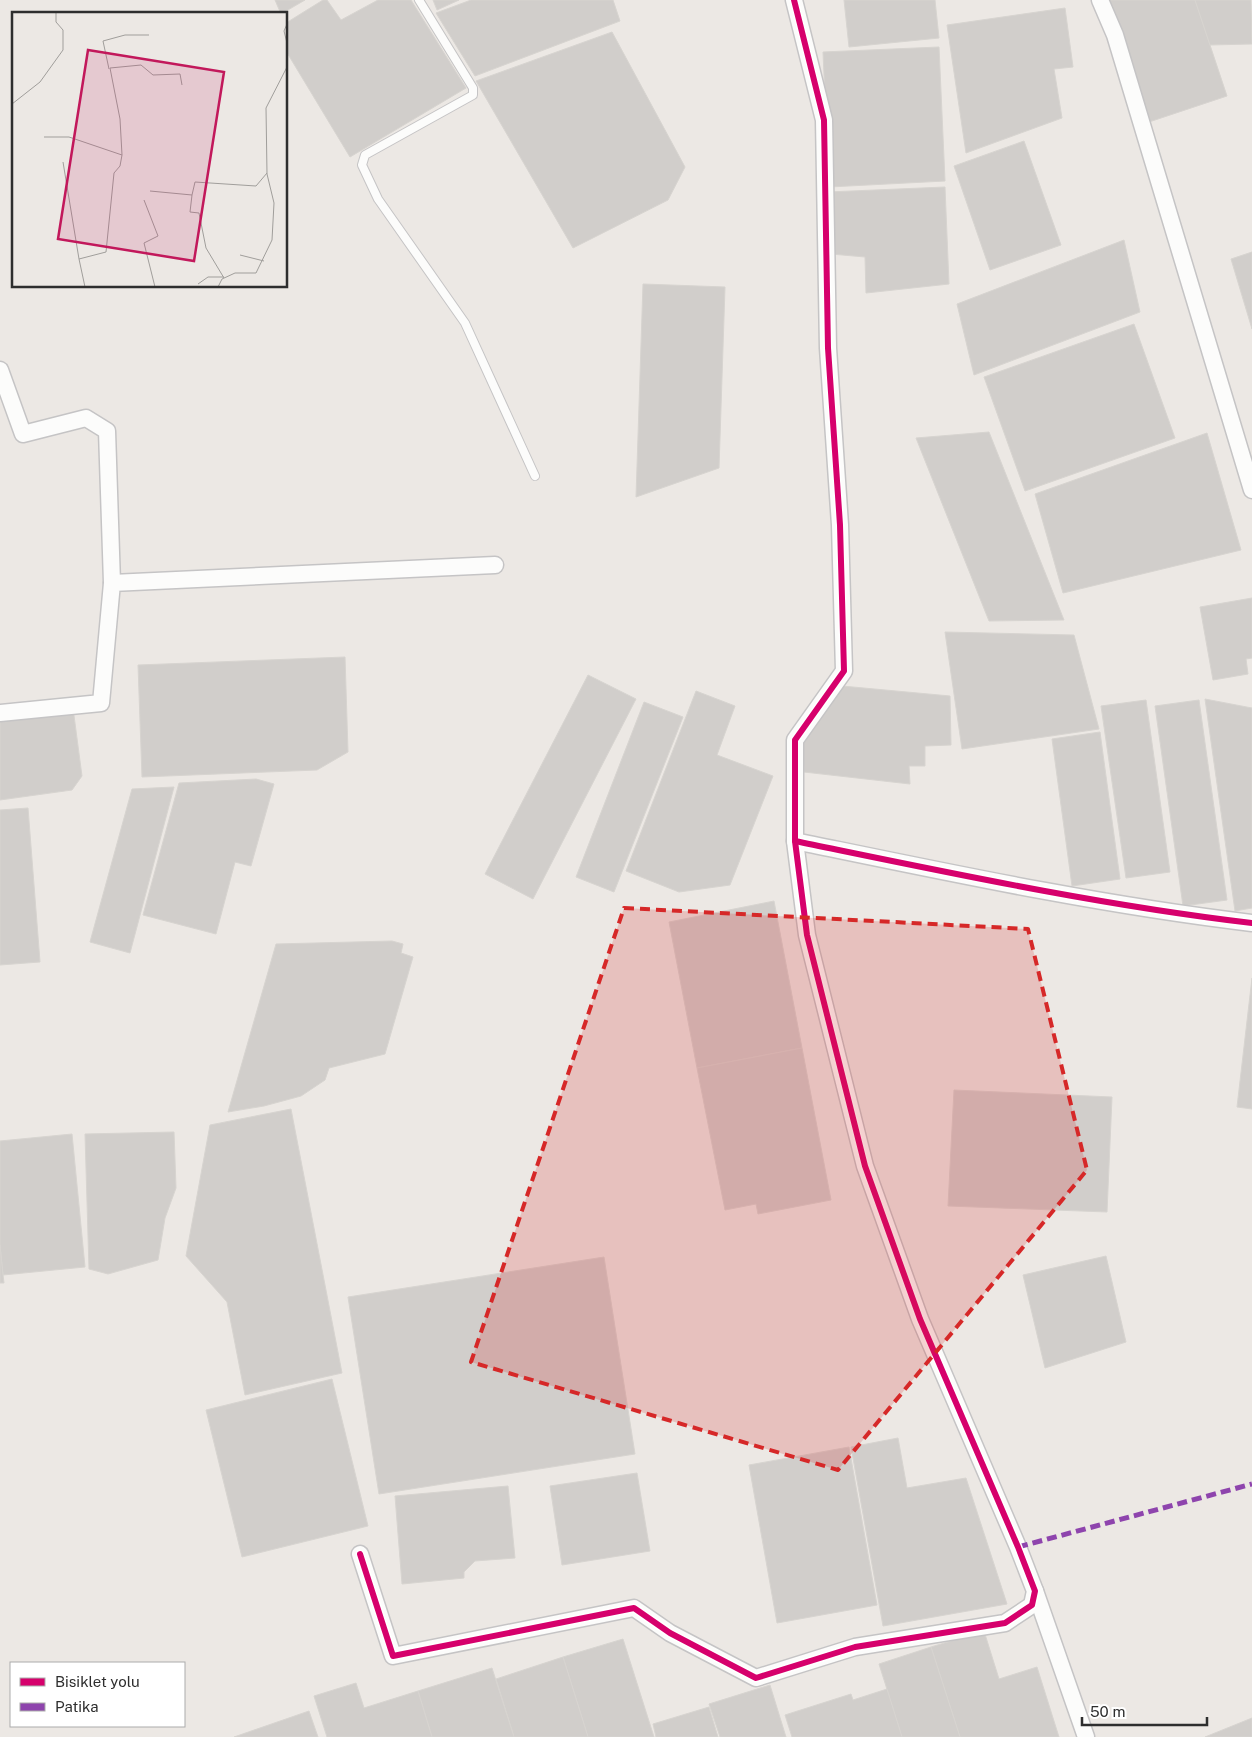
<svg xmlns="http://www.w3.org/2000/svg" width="1252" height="1737" font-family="'Public Sans',sans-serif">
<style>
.building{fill:#d1cecb;stroke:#d7d4d0}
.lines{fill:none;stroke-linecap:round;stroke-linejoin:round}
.service-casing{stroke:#c5c4c5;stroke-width:10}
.minor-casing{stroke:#c5c4c5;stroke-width:19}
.service{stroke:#fcfcfb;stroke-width:8}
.minor{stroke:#fcfcfb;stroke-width:16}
.quiet{stroke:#8e44ad;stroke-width:5;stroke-dasharray:10 5;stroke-linecap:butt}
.cycleway-casing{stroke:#fff;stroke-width:9}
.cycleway{stroke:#d6006c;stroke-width:6}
.marked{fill:#d62828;fill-opacity:0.2;stroke:#d62828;stroke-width:4;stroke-dasharray:10 6;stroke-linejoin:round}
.inset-road{fill:none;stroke:#a09e9b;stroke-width:1}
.view{fill:#c2185b;fill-opacity:0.15;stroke:#c2185b;stroke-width:2.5}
.inset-edge{fill:none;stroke:#2e2e2e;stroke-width:2.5}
</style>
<rect width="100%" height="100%" fill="#ece8e4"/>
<g class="building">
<path d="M275,0h30l-24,14z"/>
<path d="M323,0h4l14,20 37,-20h33l55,88 -116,69 -64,-106v-28z"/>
<path d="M433,0h26l-22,10z"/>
<path d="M471,0h142l7,21 -145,55 -39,-63z"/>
<path d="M844,0h91l4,38 -90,9z"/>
<path d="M1106,0h89l32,96 -81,27z"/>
<path d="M1195,0h56l1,44 -42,1z"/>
<path d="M1065,8l8,59 -19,2 8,49 -96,35 -19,-128z"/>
<path d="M612,32l73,135 -17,33 -95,48 -97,-167z"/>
<path d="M939,47l6,134 -116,6 -6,-135z"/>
<path d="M1024,141l37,104 -71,25 -36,-104z"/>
<path d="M945,187l4,97 -83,9 -1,-36 -34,-3 -3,-62z"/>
<path d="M1124,240l16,72 -166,63 -17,-71z"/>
<path d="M1252,252v77l-21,-70z"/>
<path d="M643,284l82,3 -6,181 -83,29z"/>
<path d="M1134,324l41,114 -150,53 -41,-114z"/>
<path d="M989,432l75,188 -75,1 -73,-183z"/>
<path d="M1207,433l34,117 -178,43 -28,-99z"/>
<path d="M1252,598v60l-6,1 2,15 -35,6 -13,-73z"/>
<path d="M945,632l129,3 25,94 -137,20z"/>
<path d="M345,657l3,95 -31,18 -175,7 -4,-112z"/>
<path d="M588,675l48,24 -103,200 -48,-25z"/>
<path d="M842,686l108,10 1,49 -26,1v20h-16l1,18 -106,-12 -2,-36z"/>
<path d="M696,691l39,15 -18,49 56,21 -43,109 -51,7 -53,-21z"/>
<path d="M1205,699l47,9v200l-17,3z"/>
<path d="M1146,700l24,172 -44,6 -25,-172z"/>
<path d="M1199,700l28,200 -44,6 -28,-200z"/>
<path d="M644,702l39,15 -69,175 -38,-15z"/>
<path d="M73,708l9,68 -10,14 -72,10v-83z"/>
<path d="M1100,732l20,147 -48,7 -20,-147z"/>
<path d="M256,779l18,5 -23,82 -16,-4 -19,72 -73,-19 36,-132z"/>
<path d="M174,787l-44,166 -40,-11 42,-153z"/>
<path d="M28,808l12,154 -40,3v-155z"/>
<path d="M774,901l28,147 -105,20 -28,-146z"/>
<path d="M392,941l11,3 -2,9 12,4 -28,97 -56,14 -4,12 -24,16 -37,10 -36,6 48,-168z"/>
<path d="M1252,978v131l-15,-2z"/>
<path d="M802,1048l29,152 -73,14 -2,-10 -31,6 -28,-142z"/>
<path d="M954,1090l158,7 -5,115 -159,-6z"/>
<path d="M291,1109l51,264 -97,22 -18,-93 -41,-46 24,-131z"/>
<path d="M174,1132l2,56 -11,30 -7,42 -50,14 -19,-5 -4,-135z"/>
<path d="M72,1134l13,133 -82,8 -3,-30v-104z"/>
<path d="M0,1245l3,30 1,8h-4z"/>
<path d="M1106,1256l20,86 -81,26 -22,-93z"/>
<path d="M604,1257l31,197 -256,40 -31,-197z"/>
<path d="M332,1379l36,147 -126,31 -36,-147z"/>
<path d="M898,1438l9,50 59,-10 41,126 -124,22 -32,-179z"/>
<path d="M849,1447l28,158 -100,18 -28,-158z"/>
<path d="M637,1473l13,78 -88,14 -12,-79z"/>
<path d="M508,1486l7,72 -40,3 -11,11v6l-62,6 -7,-88z"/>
<path d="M984,1631l15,48 38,-12 22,70h-99l-29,-90z"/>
<path d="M623,1639l31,98h-66l-25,-80z"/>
<path d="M931,1647l29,90h-58l-23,-73z"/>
<path d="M563,1657l25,80h-74l-18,-58z"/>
<path d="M492,1668l22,69h-82l-14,-46z"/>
<path d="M356,1683l8,25 54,-17 14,46h-105l-13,-41z"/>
<path d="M770,1685l16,52h-66l-11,-33z"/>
<path d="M887,1689l15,48h-110l-7,-22 66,-21 2,6z"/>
<path d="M709,1707l9,30h-62l-3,-13z"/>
<path d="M309,1711l9,26h-84z"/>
<path d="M1252,1718v19h-47z"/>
</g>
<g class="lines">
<defs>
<path id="service" d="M419,0l54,88v7l-108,60 -3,10 16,34 87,124 70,153"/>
<g id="minor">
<path d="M794,0l30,120 4,228 12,177 4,146 -49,69v101c151,31 304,64 457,82"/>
<path d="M1100,0l15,35 137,455"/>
<path d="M0,370l23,64 63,-16 21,13 5,152"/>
<path d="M0,713l101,-10 11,-120 383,-18"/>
<path d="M360,1554l33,102 241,-48 36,25 86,45 99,-31 150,-24 27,-18 3,-14 -17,-44 -98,-228 -55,-153 -58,-231 -12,-94"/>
<path d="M1035,1591l51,146"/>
</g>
</defs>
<use href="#service" class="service-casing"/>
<use href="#minor" class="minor-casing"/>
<use href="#service" class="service"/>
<use href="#minor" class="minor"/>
<path class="quiet" d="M1018,1547l234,-63"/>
<defs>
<g id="cycleway">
<path d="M794,0l30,120 4,228 12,177 4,146 -49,69v101c151,31 304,64 457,82"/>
<path d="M360,1554l33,102 241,-48 36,25 86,45 99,-31 150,-24 27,-18 3,-14 -17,-44 -98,-228 -55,-153 -58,-231 -12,-94"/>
</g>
</defs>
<use href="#cycleway" class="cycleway-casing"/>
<use href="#cycleway" class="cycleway"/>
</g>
<path class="marked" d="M624,908l404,21 59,241 -249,300 -367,-108z"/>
<g transform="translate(12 12)">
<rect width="275" height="275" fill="#ece8e4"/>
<path class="inset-road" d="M275,12l-3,7 3,12M97,57l-6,-28 22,-6h24M0,92l28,-22 23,-32v-20l-7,-8v-10M32,125h25l53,18 -2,11 -6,7 -8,79 -27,7 6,28M110,143l-2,-36 -10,-51 31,-3 12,10 27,-1 2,11M51,150l16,97M138,179l42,4 3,-13 61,4 11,-13M180,183l-2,17 9,1 7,35 18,30M132,188l14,36 -14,7 11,44M228,243l24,6M186,272l10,-7h16M206,275l4,-8 13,-6h21l16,-33 2,-37 -7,-29 -1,-66 21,-41"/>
<path class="view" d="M76,38l136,22 -30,189 -136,-22z"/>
<rect width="275" height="275" class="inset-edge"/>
</g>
<rect x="10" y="1662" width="175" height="65" fill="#ffffff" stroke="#ababab"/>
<rect x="20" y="1678" width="25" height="8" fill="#d6006c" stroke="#ababab"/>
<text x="55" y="1687" font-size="15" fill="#2e2e2e">Bisiklet yolu</text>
<rect x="20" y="1703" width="25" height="8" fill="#8e44ad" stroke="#ababab"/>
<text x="55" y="1712" font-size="15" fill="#2e2e2e">Patika</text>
<path d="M1082 1717v8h125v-8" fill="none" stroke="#2e2e2e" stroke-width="2.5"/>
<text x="1090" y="1717" font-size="15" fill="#2e2e2e" stroke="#ffffff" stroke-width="4" paint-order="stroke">50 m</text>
</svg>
